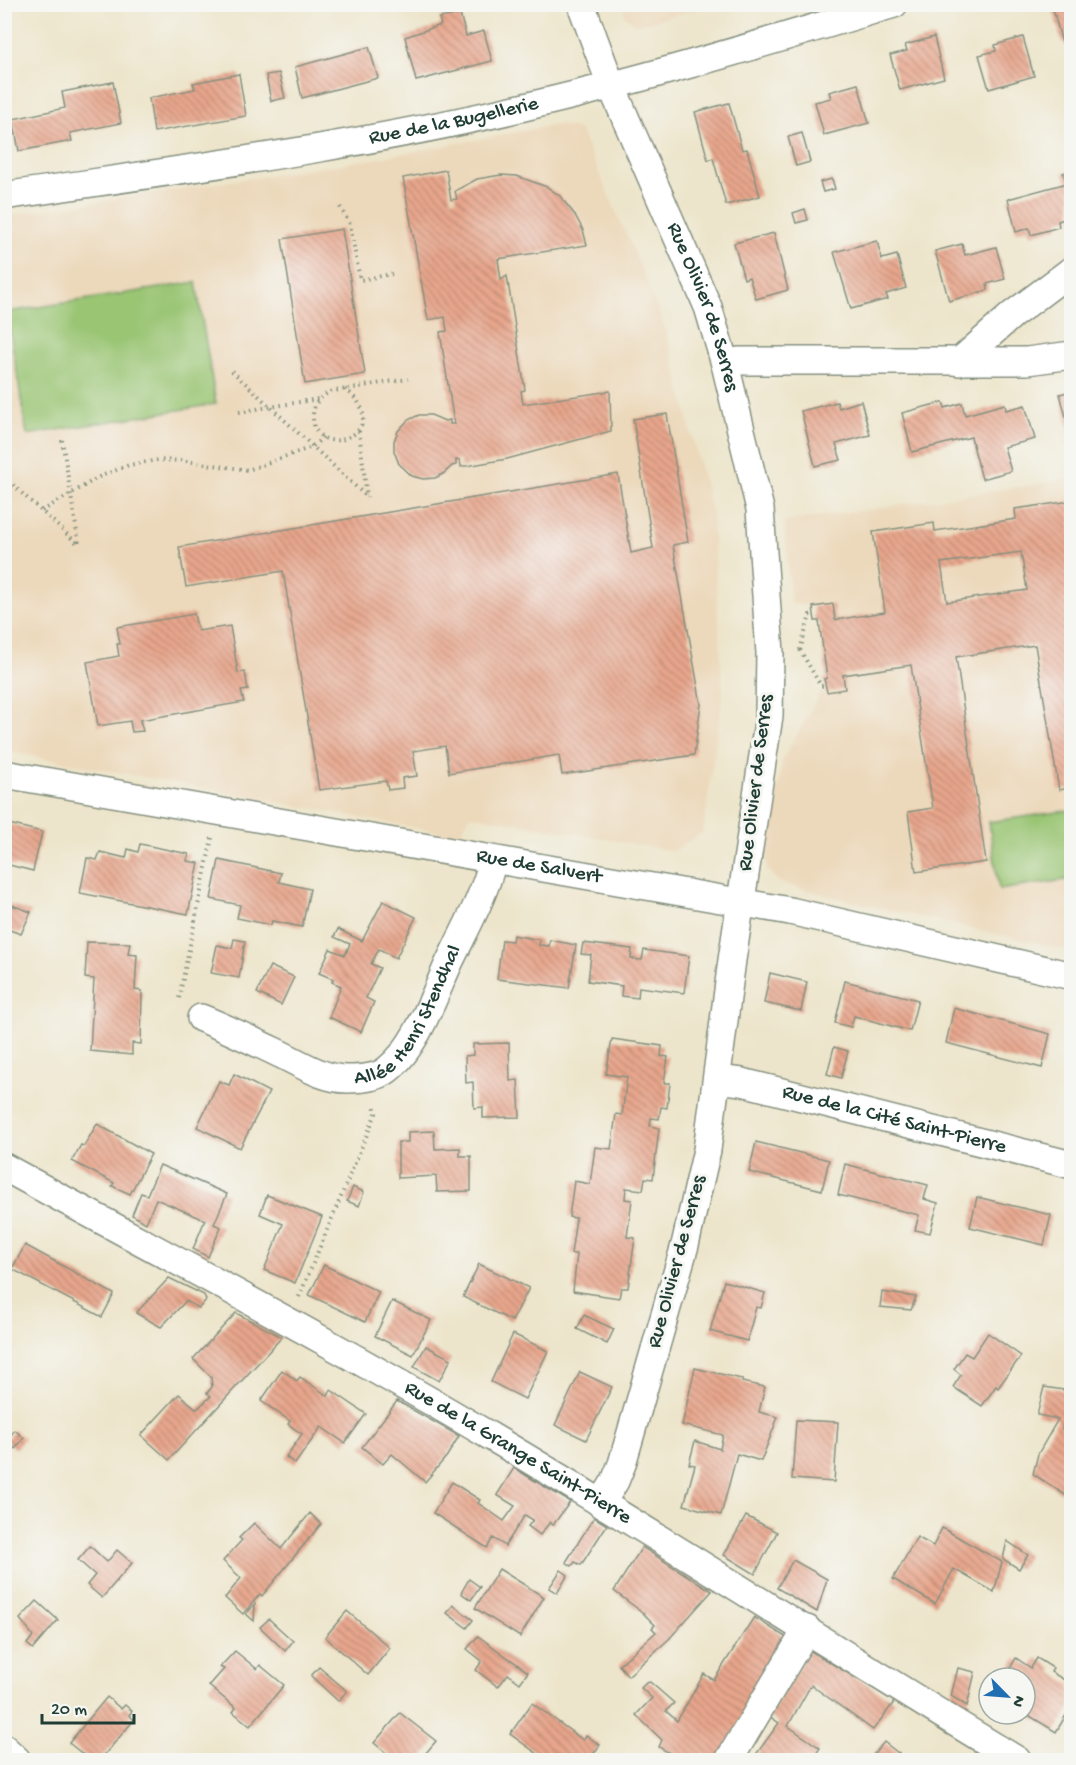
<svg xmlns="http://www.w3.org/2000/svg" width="1076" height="1765" font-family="'Gochi Hand',sans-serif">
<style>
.built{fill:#ecd8ba}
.pitch{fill:#9ac573;stroke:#5c8154;stroke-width:1.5}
.building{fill:url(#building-back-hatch);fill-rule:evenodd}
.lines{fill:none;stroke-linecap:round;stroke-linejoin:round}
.minor-casing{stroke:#869180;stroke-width:30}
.path{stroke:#869180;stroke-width:4;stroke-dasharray:1.5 4.5;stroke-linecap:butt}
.minor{stroke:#fff;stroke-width:27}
.labels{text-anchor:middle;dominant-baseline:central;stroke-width:6;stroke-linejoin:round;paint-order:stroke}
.street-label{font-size:21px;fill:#1f3d34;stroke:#f6f6f2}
</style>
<defs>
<pattern id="building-back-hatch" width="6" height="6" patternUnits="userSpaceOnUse" patternTransform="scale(1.5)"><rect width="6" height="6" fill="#e8a68c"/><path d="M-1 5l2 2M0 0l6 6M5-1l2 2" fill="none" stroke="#bb8873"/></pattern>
</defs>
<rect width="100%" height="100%" fill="#f6f6f2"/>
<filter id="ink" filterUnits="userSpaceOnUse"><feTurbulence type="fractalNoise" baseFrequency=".0167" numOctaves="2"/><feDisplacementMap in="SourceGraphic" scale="12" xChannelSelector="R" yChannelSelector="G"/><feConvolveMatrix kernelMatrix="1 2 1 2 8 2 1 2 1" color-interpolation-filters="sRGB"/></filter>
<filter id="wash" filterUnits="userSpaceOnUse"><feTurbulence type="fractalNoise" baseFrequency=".008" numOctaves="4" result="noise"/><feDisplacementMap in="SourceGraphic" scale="24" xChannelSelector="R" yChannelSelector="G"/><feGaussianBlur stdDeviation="1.35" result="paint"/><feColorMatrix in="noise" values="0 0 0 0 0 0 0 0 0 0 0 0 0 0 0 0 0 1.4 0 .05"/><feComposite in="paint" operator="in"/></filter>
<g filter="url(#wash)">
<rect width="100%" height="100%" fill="#ede5cb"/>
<g class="built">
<path d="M622,5v-1l91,1 -76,20 -12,-9z"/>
<path d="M560,124l20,6 67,151 20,53 45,181 11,178 -20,139 -29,19 -204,-36 -11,21 -454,-85v-535l369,-57z"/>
<path d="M1071,479v472l-217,-49 -67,-17 -9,-4 -11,-11 -1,-11 16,-98 36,-64v-3l8,-2 -2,-13 3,-1 -8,-57h-4l-2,-14 -22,-4 -7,-81z"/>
</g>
<g class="pitch">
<path d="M196,282l20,122 -189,31 -20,-123z"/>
<path d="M1071,810v69l-72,11 -10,-68z"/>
</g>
<g id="blocks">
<g class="building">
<path d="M1069,4h2v37l-9,2 -9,-34z"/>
<path d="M460,14l6,22 18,-5 8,30 -76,20 -11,-44 36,-12 -2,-7z"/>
<path d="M934,37l10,41 -44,12 -10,-35 17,-4 -2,-6z"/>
<path d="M1023,37l11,39 -45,13 -10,-34 17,-4 -1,-6z"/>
<path d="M369,47l9,31 -76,20 -7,-31z"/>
<path d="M279,73l6,25 -14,3 -5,-26z"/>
<path d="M239,74l7,42 -92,16 -5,-34 46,-9 -2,-6z"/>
<path d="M113,82l8,41 -51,10 2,8 -53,10 -6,-32 52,-11 -3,-16z"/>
<path d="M858,84l11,39 -45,12 -9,-33 16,-4 -2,-6z"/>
<path d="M729,103l13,47 5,-1 13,47 -34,9 -13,-47 -5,2 -13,-48z"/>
<path d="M802,133l8,29 -14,4 -8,-29z"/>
<path d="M446,170l5,30 6,-1 -2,-8 22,-12 24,-4 16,1 30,11 13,9 15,19 8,15 4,15 -89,14 3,21 6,-4 18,114 -4,1 2,13 87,-13 1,40 -104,28 -46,8 -1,-7h-4v5l-4,1 -9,8 -8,4 -12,1 -11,-3 -13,-12 -5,-13v-10l4,-10 10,-11 11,-5h12l14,6 5,-1v4h4l-14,-92 7,-1 -2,-14 -17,3 -25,-142z"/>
<path d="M1071,171v46l-13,4 1,6 -28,8 -2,-7 -13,4 -8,-33 59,-16 -4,-10z"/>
<path d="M832,179l3,10 -12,3 -3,-10z"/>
<path d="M805,209l3,11 -12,3 -3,-10z"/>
<path d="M342,229l23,145 -60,10 -23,-145z"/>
<path d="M774,233l14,57 -32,9 -7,-22 -5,2 -10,-36z"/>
<path d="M877,241l5,18 15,-4 9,33 -20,6 2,5 -37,10 -17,-57z"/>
<path d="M962,244l3,11 31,-8 9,32 -18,5 1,6 -39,11 -14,-50z"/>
<path d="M1071,391v45l-11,-42z"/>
<path d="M861,401l9,34 -34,9 5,16 -26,6 -14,-55 36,-9 2,6z"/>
<path d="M943,402l2,6 17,-5 3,12 40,-11 1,6 19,-5 10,34 -31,8 7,24 -29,8 -11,-42 -59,15 -10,-39z"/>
<path d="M667,414l21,128 -15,3 28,159 -7,51 -132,20 -3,-20 -110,18 -4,-27 -32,5 4,25 -15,2 1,10 -15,2 -2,-9 -67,9 -36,-219 -97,16 -7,-40 439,-73 13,79 22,-5 -20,-129z"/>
<path d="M1071,501v287l-12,2 -24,-145 -79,12 30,205 -70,10 -8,-60 25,-4 -22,-143 -68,10 2,14 -18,3 -3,-13 3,-1 -8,-57h-4l-2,-14 20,-3 2,16 50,-8 -12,-80 61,-9 1,8 81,-12 -1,-10zM1021,552l6,38 -80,12 -6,-39z"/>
<path d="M194,614l4,17 32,-5 8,47 7,-1 3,18 -7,1 3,11 -104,18 3,11 -11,1 -2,-11 -32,5 -11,-64 32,-6 -2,-12h3l-3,-17z"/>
<path d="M5,823l37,9 -9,39 -28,-7z"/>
<path d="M140,844l49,10 -2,7 12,2 -11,51 -108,-21 7,-35 10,2 3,-8 26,6 2,-9 10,3z"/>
<path d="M219,860l62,13 -2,9 31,7 -8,38 -30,-6 -1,4 -34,-7 3,-13 -29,-6z"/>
<path d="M383,901l33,16 -20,41 -17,-9 -8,15 9,4 -14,30 8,4 -13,30 -32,-15 12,-31 -9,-4 1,-3 -14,-6 11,-24 15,6 5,-11 -16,-7 4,-8 24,12z"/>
<path d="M6,903l25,9 -10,22 -17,-6z"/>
<path d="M513,935l27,5 -1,5 10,1 1,-6 26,5 -7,43 -72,-9 5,-39 10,1z"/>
<path d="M234,939l11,2 -6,37 -28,-5 6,-28 15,3z"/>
<path d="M87,942l43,1 -2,11 9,1 -2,35 7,1 -1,53 -9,-1v12l-42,-4 4,-72 -9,-1z"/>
<path d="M583,943l49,6 -1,10 11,1 2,-10 45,6 -5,37 -45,-6 -1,11 -17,-2 1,-10 -34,-5 3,-26 -10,-1z"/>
<path d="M270,966l24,11 -13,28 -24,-12z"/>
<path d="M770,973l37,9 -6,29 -37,-8z"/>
<path d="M845,981l73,19 -8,31 -56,-15 -3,11 -16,-4z"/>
<path d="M954,1008l96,26 -8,34 -96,-25z"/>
<path d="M612,1039l50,7 -1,10 7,1 -4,26h6l-3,25 -6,-1 -2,12 -8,-1 -1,8 9,2 -6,51 -8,-1 -2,12 -17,-2 -1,11 7,1 -5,37 8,1 -7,50h-7l-2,10 -46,-7 4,-37h-6l5,-36 -7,-1 5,-36 16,3 5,-37 16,2 5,-35 6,1 5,-38 -21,-3z"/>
<path d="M509,1043l1,38 8,-1 2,37 -37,1v-11l-9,1 -1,-26 -7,1 -1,-27 8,-1v-11z"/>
<path d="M834,1047l14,4 -7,27 -14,-4z"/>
<path d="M234,1074l35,18 -29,56 -43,-21 22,-46 10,4z"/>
<path d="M97,1124l54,30 -21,40 -18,-8 2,-3 -42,-22 9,-16 3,1z"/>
<path d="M434,1131l1,18 25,-1v8h11v35l-34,1 -1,-16 -38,2v-36h10v-10z"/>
<path d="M756,1142l73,18 -7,30 -73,-18z"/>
<path d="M845,1164l83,21 -4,14 14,4 -8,30 -15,-3 4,-15 -81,-20z"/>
<path d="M160,1165l67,29 -13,30 7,3 -13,30 -15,-8 12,-29 -49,-21 -10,24 -14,-8 9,-22 6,2z"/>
<path d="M353,1187l11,5 -5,14 -12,-5z"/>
<path d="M267,1195l55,22 -27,66 -31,-13 19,-46 -23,-10z"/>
<path d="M977,1197l74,18 -7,30 -74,-18z"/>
<path d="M25,1245l89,49 -12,23 -90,-48z"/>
<path d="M479,1264l50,24 -17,33 -49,-24z"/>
<path d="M324,1265l55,27 -14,30 -56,-27z"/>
<path d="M169,1278l35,17 2,5 -7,8 -13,-7 -25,26 -25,-14z"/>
<path d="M724,1281l41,12 -4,15 -5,-1 -9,34 -37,-10z"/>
<path d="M882,1292l34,5 -5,13 -31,-3z"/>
<path d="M392,1301l39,19 -18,35 -38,-19z"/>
<path d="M236,1313l46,24 -113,123 -28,-25 38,-41 18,15 14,-13 -4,-3 5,-6 -1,-10 -18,-18z"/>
<path d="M584,1315l30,14 -7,15 -30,-15z"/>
<path d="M988,1333l33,23 -23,32 -2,-2 -14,20 -29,-19 8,-12 -7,-6 11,-16 7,4z"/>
<path d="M513,1334l35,17 -23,48 -34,-17z"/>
<path d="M426,1346l25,13 -12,22 -25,-14z"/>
<path d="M695,1368l47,11v3l23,5 -6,25 19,5 -17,44 -24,-7 -16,61 -37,-10 11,-40 -6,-1 6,-23 25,8 3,-14 -41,-10z"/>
<path d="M282,1370l15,11 3,-4 28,19 3,-6 35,24 -21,29 -24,-16 -26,37 -9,-7 16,-23 -14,-10 2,-3 -29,-20z"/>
<path d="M580,1372l32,15 -26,53 -31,-15z"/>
<path d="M1044,1387l27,4 -9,38 9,5v61l-1,3 -37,-24 5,-20 20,-35 -21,-4z"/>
<path d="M397,1401l62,35 -12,20 -22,26 -33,-28 -9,10 -21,-17z"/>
<path d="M796,1420l42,2 -4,60 -42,-3z"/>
<path d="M15,1430l9,8 -9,11 -9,-9z"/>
<path d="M514,1468l56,34 -17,23 -3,-3 -10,13 -12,-9 5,-6 -8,-5 -20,31 -12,-8 -6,10 -54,-35 19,-31 28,18 -2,3 26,18 11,-15 -18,-11z"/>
<path d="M310,1513l11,11 -59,72 -2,-2 -17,20 -18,-16 16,-20 -18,-17 19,-21 -3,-2 15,-15 27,26z"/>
<path d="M746,1516l31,16 -22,42 -31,-19z"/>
<path d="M594,1517l13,8 -26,40 -6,-3 -3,4 -6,-4z"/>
<path d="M942,1528l60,34 -8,30 -40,-23 -19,35 -42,-25 24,-42 16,9z"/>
<path d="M1007,1541l21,14 -9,14 -16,-10z"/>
<path d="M90,1546l17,16 10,-12 15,13 -30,35 -15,-13 8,-10 -17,-15z"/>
<path d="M642,1547l70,44 -43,48 -41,37 -9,-11 37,-33 -4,-4 3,-3 -13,-13 -28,-21z"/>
<path d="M793,1560l34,19 -10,33 -40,-24z"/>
<path d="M499,1569l45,28 -24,40 -45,-29z"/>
<path d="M561,1570l7,5 -11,18 -8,-5z"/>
<path d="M469,1579l11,8 -9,13 -10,-7z"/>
<path d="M37,1601l21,19 -25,29 -6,-5 6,-8 -13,-17z"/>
<path d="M255,1604l-1,17 -8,-7z"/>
<path d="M453,1605l20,15 -6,8 -20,-15z"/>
<path d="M347,1611l43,37 -22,27 -43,-38z"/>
<path d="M754,1617l33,21 -68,122h-38l-22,-13 3,-7 -26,-25 16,-17 -11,-10 5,-5 4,-1 24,21 -8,8 11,10 27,-47 10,6z"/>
<path d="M269,1619l24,22 -8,10 -25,-24z"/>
<path d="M478,1636l50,36 -8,11 -12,-9 -10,13 -22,-17 6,-9 -15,-12z"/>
<path d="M809,1650l86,51 -22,29 -62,-45 -23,41 32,22 -8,12h-60l27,-37 -10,-7z"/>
<path d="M235,1651l22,18 3,-4 24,20 -34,41 -17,-14 3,-4 -27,-22 15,-17 -4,-2z"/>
<path d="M1016,1658l15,10 6,-10 16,10 -2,4 20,12v23l-15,25 -31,-19v-35h-21z"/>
<path d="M319,1667l28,24 -9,10 -27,-25z"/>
<path d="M958,1668l17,4 -8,34 -16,-10z"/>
<path d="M107,1697l14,12 4,-4 7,6 -3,4 5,5 -34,40h-10l-21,-17z"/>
<path d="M532,1703l51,37 3,-5 14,10 -11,15h-8l-8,-5 -5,5h-22l-36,-26z"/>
<path d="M400,1713l36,28 -16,19h-25l-21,-17z"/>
<path d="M884,1742l23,18h-38z"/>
</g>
</g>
</g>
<g filter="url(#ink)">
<use href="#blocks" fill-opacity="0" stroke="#869180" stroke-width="1.5"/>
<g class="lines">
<defs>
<g id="minor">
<path id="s1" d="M581,4l30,81 97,222 17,57 35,145 10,144 -1,63 -37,244 -25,190 -22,95 -63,219 -7,17 -14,23"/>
<path id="s2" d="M4,196c180,-27 361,-50 537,-93 119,-28 236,-64 353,-99"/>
<path d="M959,362l53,-47 60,-45"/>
<path d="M725,364l14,-3h288l45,-6"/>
<path id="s3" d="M4,774l786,137 282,65"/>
<path id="s4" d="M201,1018c25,10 50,22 75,34 22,10 46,27 71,27 13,0 30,-1 40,-9 29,-22 46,-72 61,-105 16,-34 36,-68 45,-105"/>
<path id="s5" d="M717,1079l25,3 330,83"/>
<path id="s6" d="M4,1167c164,90 330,176 491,272 176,104 347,216 522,321"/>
<path d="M4,1748l13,12"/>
<path d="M729,1760l78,-131"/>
</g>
</defs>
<use href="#minor" class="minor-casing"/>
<g class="path">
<path d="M340,207l10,17 10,56 32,-6"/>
<path d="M232,371l136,127"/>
<path d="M345,389c55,42 -32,76 -32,28 0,-10 4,-18 13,-23 6,-4 15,-4 22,-5 20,-4 40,-7 60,-10"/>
<path d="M239,412l79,-13"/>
<path d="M359,431l8,66"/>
<path d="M62,440l17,105"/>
<path d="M4,477l75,68"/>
<path d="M42,511l57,-34 30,-12 29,-5 28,1 62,9 64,-23 11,-10"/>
<path d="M800,650l10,-35h4"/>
<path d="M800,650l21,36 5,-1"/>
<path d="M179,998l33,-160"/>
<path d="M299,1297l77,-184 -2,-9"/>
</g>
<use href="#minor" class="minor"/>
</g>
</g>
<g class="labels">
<g class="street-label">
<text stroke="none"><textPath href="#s2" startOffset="456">Rue de la Bugellerie</textPath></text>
<text stroke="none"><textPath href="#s1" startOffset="327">Rue Olivier de Serres</textPath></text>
<text transform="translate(757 783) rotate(-83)">Rue Olivier de Serres</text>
<text stroke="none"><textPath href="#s3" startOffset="543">Rue de Salvert</textPath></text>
<text stroke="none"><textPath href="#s4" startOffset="255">Allée Henri Stendhal</textPath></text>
<text stroke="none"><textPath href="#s5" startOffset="182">Rue de la Cité Saint-Pierre</textPath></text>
<text transform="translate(678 1262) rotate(-75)">Rue Olivier de Serres</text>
<text stroke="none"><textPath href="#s6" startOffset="588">Rue de la Grange Saint-Pierre</textPath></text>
</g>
</g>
<rect width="1076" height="1765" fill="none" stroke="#f6f6f2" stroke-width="24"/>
<g transform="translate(1007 1696) rotate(115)"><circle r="28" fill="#f6f6f2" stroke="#a0aca6" stroke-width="1.5"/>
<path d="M0-4.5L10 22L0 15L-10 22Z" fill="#1f6fb2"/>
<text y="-9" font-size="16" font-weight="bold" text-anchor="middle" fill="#1f3d34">N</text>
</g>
<path d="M42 1714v9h92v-9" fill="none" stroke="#1f3d34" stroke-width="3"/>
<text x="51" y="1714" font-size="18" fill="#1f3d34" stroke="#f6f6f2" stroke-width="4.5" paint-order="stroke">20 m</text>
</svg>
